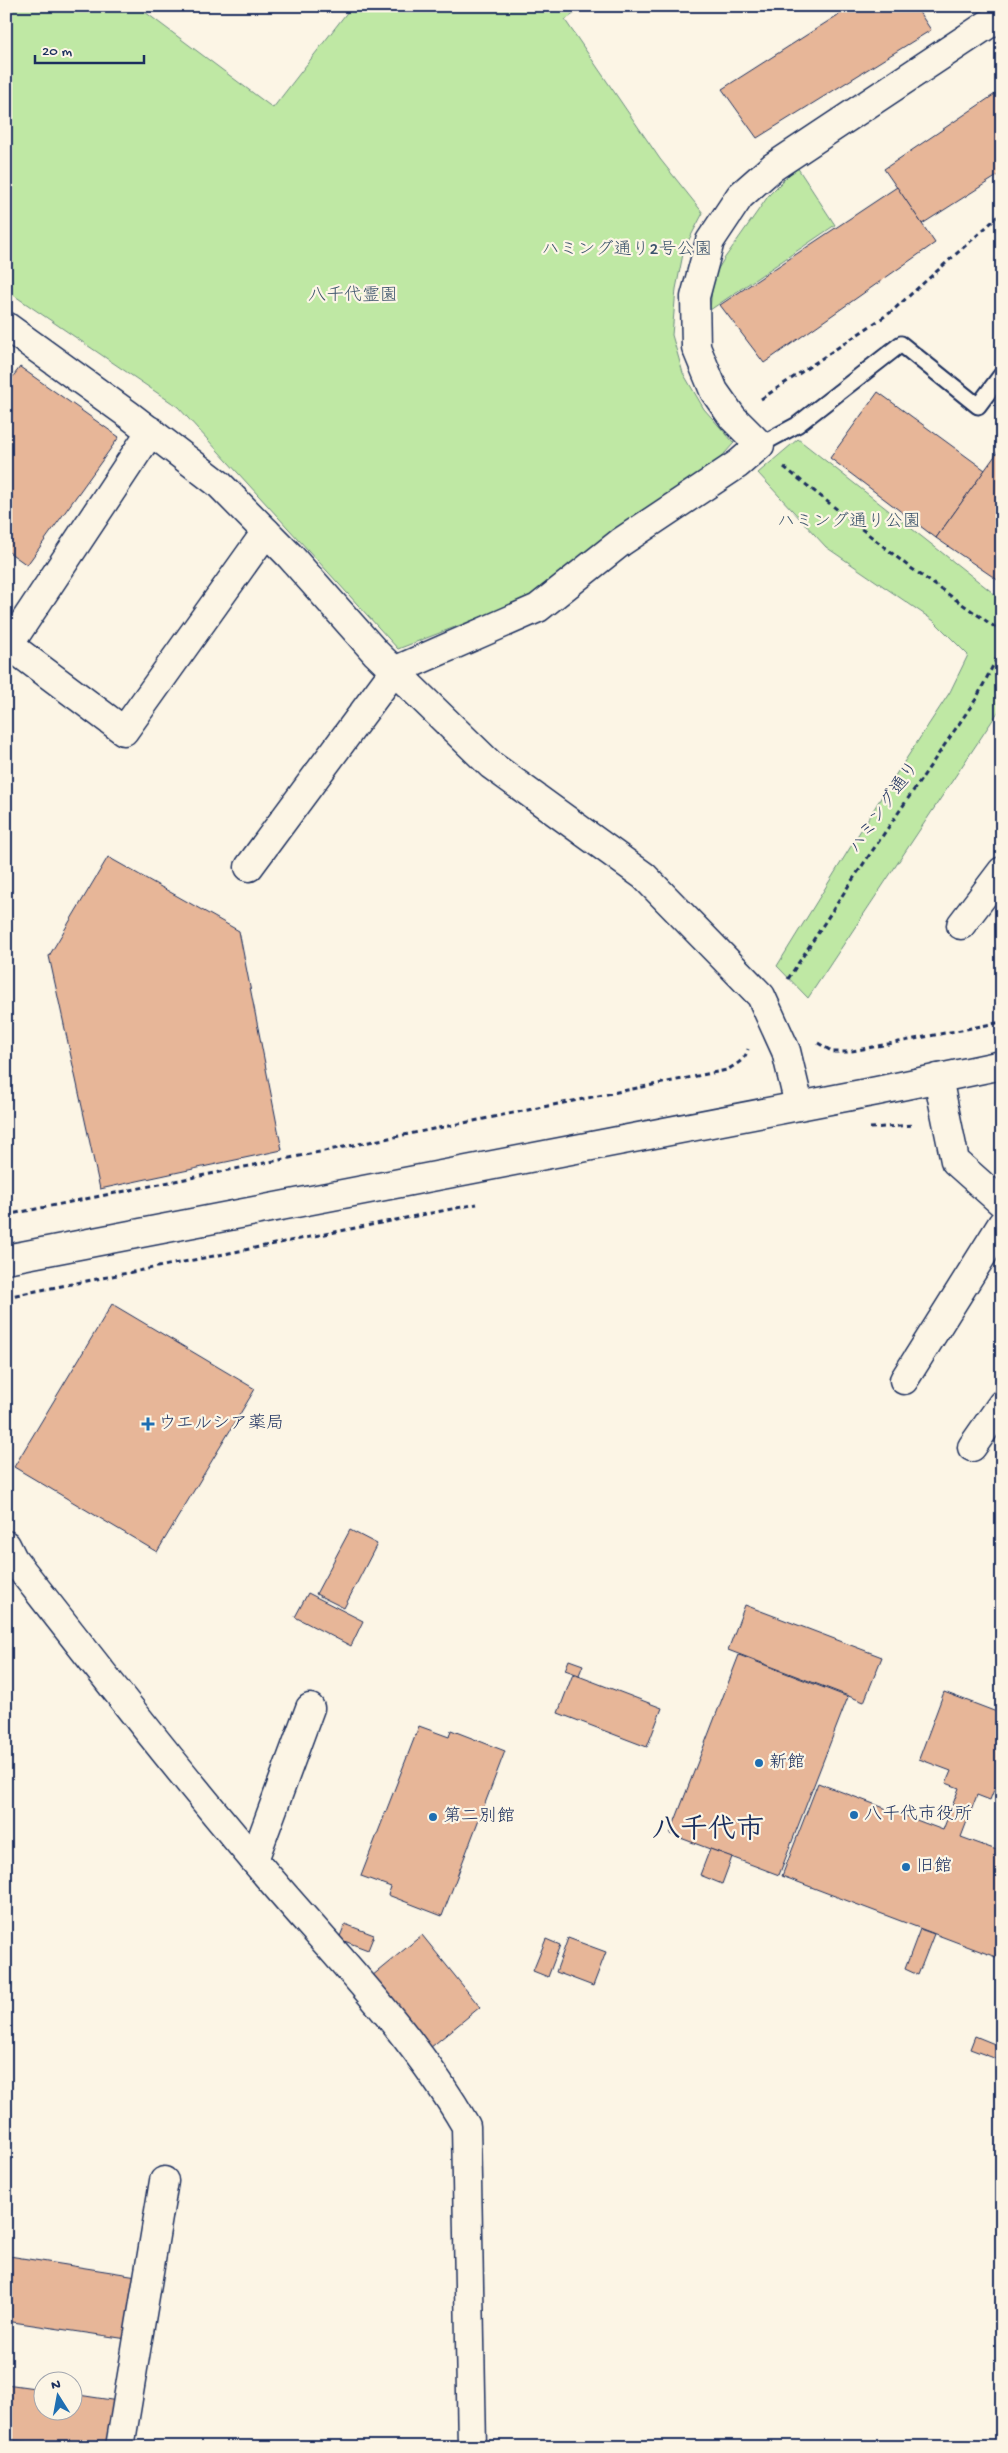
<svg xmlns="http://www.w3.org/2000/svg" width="1008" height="2453" font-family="'Gochi Hand','Klee One',sans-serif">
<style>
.green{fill:#bfe8a4;stroke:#6d8c81}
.building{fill:#e7b698;stroke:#1b2f5e}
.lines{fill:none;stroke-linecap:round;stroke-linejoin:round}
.service-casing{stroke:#1b2f5e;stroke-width:19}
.minor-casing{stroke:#1b2f5e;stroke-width:31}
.tertiary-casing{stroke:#1b2f5e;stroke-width:31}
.path{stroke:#1b2f5e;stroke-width:3;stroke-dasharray:5 4;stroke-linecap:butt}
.service{stroke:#fcf5e5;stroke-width:15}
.minor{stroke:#fcf5e5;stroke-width:28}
.tertiary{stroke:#fcf5e5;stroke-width:28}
.poi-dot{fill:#1f6fb2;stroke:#fcf5e5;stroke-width:2}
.labels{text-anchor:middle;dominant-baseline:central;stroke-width:4.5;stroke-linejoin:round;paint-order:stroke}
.park-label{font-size:18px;fill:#3c546c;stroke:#fcf5e5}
.street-label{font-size:18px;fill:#1b2f5e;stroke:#fcf5e5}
.poi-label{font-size:18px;fill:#1b2f5e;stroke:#fcf5e5;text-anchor:start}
.town-label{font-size:28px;font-weight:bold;fill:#1b2f5e;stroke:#fcf5e5}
</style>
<rect width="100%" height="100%" fill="#fcf5e5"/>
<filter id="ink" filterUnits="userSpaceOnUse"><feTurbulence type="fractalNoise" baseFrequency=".02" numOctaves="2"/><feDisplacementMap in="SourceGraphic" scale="10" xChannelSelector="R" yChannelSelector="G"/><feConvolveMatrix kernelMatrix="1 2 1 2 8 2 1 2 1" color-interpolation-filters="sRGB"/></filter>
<g filter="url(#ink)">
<g class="green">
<path d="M6,6h131l136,102 79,-102h233l-20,14 95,139 43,54 -19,36 -8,40 -4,46 11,38 21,36 30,34 -19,21 -190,136 -127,49 -220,-242 -172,-117z"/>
<path d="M797,167l38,58 -125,85 3,-33 11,-18 45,-64z"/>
<path d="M798,439l204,161v106l-194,292 -31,-32 110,-178 63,-96 18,-37 -34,-34 -108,-74 -68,-74z"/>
</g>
<g class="building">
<path d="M852,6h63l16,24 -174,108 -35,-49z"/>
<path d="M1001,90l1,83 -80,51 -38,-55z"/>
<path d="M897,187l38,56 -171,120 -44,-58z"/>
<path d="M20,367l99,70 -92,128 -21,-15v-164z"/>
<path d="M878,392l107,78 -49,68 -106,-80z"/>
<path d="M1002,446v137l-66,-45z"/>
<path d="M108,857l131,74 43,219 -182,39 -51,-233z"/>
<path d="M112,1304l143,85 -98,163 -143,-85z"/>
<path d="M350,1530l27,14 -33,64 -28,-14z"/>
<path d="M308,1593l55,28 -12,25 -56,-29z"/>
<path d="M745,1605l137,52 -18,45 -136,-52z"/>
<path d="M739,1655l109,42 -69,178 -109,-41z"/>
<path d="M569,1660l14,5 -4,10 -14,-5z"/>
<path d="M573,1674l89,34 -15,39 -89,-34z"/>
<path d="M944,1692l58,22v76l-7,-3 -5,13 -13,-5 -16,42 41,15 -1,107 -219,-83 36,-93 125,47 16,-42 -13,-5 5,-12 -32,-12z"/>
<path d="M419,1726l30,11 2,-7 54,21 -63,165 -54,-21 3,-8 -30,-11z"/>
<path d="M710,1849l22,8 -10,27 -22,-9z"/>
<path d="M345,1924l29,11 -6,15 -29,-11z"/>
<path d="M920,1929l14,5 -16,41 -13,-6z"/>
<path d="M422,1935l58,72 -50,41 -58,-72z"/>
<path d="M568,1938l38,14 -13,34 -37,-14z"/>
<path d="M546,1939l14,6 -12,32 -15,-6z"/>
<path d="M975,2036l27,11v14l-32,-12z"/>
<path d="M9,2256l128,20 -10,63 -121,-18v-48z"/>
<path d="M6,2384l36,5v21h30v-16l46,7 -7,46h-52l-53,-8z"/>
</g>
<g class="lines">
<defs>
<path id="service" d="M760,445l37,-20 104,-81 77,62 24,-32"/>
<g id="minor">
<path d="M151,431l-142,214 115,86 142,-199"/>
<path d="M249,867l145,-196 144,-63 83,-66 117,-78 22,-19 -27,-27 -19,-27 -18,-44 -1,-50 15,-56 30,-45 33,-29 229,-152"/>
<path d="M961,925l41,-54"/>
<path d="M904,1380l98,-156"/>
<path d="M972,1447l30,-43"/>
<path d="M6,1545l7,14c79,101 158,203 241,301 73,87 155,167 212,266l6,321"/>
<path d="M254,1860l56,-152"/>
<path d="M120,2447l44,-266"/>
</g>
<g id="tertiary">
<path d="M6,326l123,89 90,69 71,72 86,97 115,112 153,111 117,120 25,55 13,54"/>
<path d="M938,1078l17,83 47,42"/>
<path d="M6,1259l871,-168 125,-26"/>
</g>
</defs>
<use href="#service" class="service-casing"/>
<use href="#minor" class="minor-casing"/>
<use href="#tertiary" class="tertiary-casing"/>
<g class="path">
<path d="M761,399l130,-87 111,-99"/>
<path d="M784,467l124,99 94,66"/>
<path d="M788,979l63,-97 125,-183 26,-51"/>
<path d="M818,1043l15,9h14l155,-30"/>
<path d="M870,1128l44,-3"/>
<path d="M6,1215l721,-145c10,-6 18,-10 21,-21"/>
<path d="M6,1297l471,-93"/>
</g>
<use href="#service" class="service"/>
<use href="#minor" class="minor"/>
<use href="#tertiary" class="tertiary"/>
</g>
</g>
<g class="poi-dot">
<path d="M145.5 1416.5h5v5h5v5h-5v5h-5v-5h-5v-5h5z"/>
<circle cx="759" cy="1763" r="5"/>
<circle cx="854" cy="1815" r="5"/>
<circle cx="433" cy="1817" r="5"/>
<circle cx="906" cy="1867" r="5"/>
</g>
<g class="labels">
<g class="park-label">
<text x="627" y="250">ハミング通り2号公園</text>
<text x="353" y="296">八千代霊園</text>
<text x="849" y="522">ハミング通り公園</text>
</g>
<g class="street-label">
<text transform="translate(885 808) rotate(-55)">ハミング通り</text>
</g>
<g class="poi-label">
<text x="158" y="1424">ウエルシア薬局</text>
<text x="769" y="1763">新館</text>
<text x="864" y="1815">八千代市役所</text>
<text x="443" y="1817">第二別館</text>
<text x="916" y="1867">旧館</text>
</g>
<g class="town-label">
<text x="708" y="1831">八千代市</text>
</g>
</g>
<rect width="1008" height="2453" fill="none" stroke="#fcf5e5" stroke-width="25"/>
<rect x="12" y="12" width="983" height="2428" fill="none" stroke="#1b2f5e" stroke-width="2" filter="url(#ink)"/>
<g transform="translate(58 2396) rotate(349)"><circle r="24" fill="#fcf5e5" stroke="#a2a6af"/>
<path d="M0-4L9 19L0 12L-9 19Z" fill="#1f6fb2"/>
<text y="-8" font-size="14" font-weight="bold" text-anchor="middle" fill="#1b2f5e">N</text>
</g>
<path d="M35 55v8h109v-8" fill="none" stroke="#1b2f5e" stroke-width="2.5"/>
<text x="42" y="55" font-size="15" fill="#1b2f5e" stroke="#fcf5e5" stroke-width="4" paint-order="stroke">20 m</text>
</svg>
